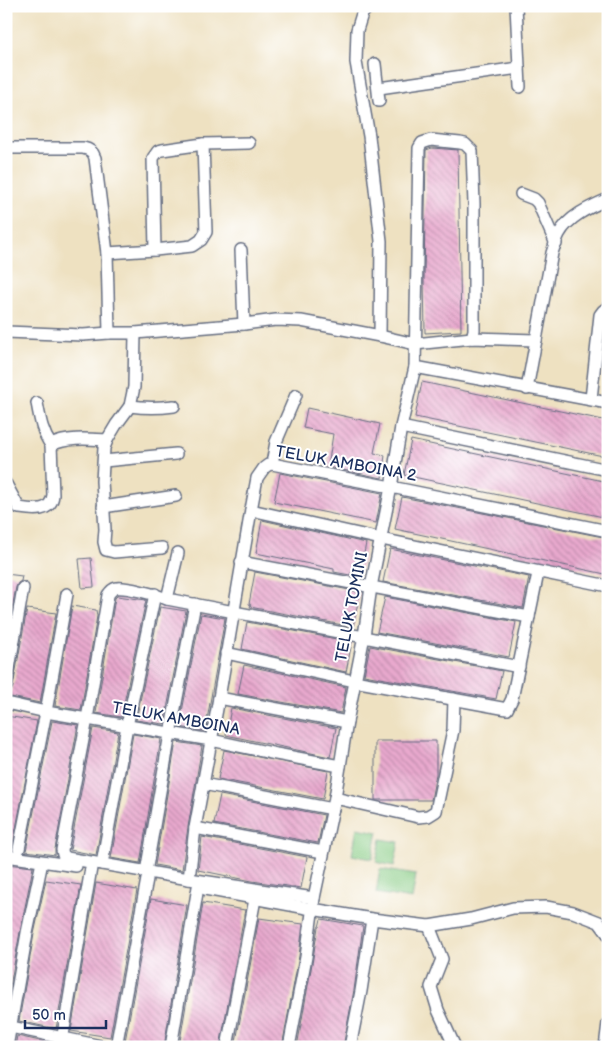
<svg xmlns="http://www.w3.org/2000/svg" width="614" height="1053" font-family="'Balsamiq Sans',sans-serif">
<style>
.green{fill:#89cc85;stroke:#527e72}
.building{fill:url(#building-back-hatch)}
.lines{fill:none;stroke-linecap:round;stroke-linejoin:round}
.minor-casing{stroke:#656d81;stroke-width:14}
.minor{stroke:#fff;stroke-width:11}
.labels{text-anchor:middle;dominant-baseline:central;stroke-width:4;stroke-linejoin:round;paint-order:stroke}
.street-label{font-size:16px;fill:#1b2f5e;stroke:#fff}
</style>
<defs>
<pattern id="building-back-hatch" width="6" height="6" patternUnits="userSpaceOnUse" patternTransform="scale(1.25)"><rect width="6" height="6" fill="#e9a9ce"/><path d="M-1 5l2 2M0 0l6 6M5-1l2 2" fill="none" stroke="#bc8aaa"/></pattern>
</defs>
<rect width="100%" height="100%" fill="#fff"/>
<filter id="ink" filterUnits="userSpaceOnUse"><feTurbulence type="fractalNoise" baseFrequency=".02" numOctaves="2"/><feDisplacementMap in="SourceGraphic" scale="10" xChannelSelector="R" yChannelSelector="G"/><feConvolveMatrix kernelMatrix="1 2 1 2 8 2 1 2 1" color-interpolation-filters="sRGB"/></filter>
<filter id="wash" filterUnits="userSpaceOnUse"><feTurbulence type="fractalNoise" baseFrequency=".0096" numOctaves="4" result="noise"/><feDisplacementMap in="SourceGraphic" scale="20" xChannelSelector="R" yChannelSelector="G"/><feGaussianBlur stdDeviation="1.12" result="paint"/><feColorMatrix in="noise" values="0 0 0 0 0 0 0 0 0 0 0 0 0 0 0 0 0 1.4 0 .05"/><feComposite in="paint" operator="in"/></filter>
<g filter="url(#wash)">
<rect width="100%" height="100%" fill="#eee1c1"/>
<g class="green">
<path d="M357,828l21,4 -6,27 -20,-4z"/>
<path d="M381,839l18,3 -5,24 -18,-4z"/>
<path d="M380,869l36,6 -4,24 -36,-6z"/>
</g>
<g id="blocks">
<g class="building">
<path d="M432,148l26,2 3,181 -36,2 -1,-53 2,-130z"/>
<path d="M422,382l186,39v36l-193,-40z"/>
<path d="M307,408l73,16 -6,29 11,2 -3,23 -54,-11 5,-33 -30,-6z"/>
<path d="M411,440l197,42v36l-204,-43z"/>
<path d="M280,473l102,20 -6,30 -102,-21z"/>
<path d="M402,497l206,41v23l-3,13 -210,-45z"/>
<path d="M262,520l104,23 -6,32 -9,-2 -1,2 -16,-3v-3l-78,-16z"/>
<path d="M390,549l139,28 -6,31 -140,-26z"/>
<path d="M91,558l3,29 -12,1 -3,-29z"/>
<path d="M255,572l105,20 -7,35 -103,-20 1,-2 -2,-1z"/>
<path d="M6,574l16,2 -1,5 -3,2 -2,4 -10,54z"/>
<path d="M117,596l29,4 -25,117 -25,-4 19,-115z"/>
<path d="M385,597l131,25 -7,35 -132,-25z"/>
<path d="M72,606l24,4 1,6 -16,94 -26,-4z"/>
<path d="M160,607l26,4 -22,113 -28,-4z"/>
<path d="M27,609l29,4 -16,90 -34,-7v-3l5,-2 2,-4z"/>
<path d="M201,614l24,4 -20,113 -26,-4z"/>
<path d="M247,622l105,20 -6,30 -104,-23z"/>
<path d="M370,646l132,25 -6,28 -132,-24z"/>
<path d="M244,665l102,22 -5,26 -103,-19z"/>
<path d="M231,708l105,20 -6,29 -104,-22z"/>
<path d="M6,716l31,5 -25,128h-6z"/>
<path d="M52,721l26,4 -23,124v6l-29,-4z"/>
<path d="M93,728l25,4 -22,123 -26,-5z"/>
<path d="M133,734l28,5 -21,124 -29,-5z"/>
<path d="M375,741h61v33l-5,26h-56z"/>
<path d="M176,742l26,4 -14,81 -6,43 -27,-5z"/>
<path d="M224,750l104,21 -5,28 -105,-20z"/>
<path d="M220,795l104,20 -6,28 -104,-19z"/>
<path d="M202,837l105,20 -6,31 -49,-7 -54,-11z"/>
<path d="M6,864l27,3 -13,65 -14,76z"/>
<path d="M46,880l35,5 -25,144 -37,-8 15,-87z"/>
<path d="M96,883l41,7 -27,147 -39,-6z"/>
<path d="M151,899l36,6 -23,142h-40z"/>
<path d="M203,903l42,7 -1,5 -24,132h-41z"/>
<path d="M259,918l44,6 -4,32 -17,91h-47z"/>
<path d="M321,919l42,7 -9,64 -11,57h-46l16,-89 5,-31h1z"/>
<path d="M17,1036l37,8v3h-39z"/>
</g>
</g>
</g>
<g filter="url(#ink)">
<use href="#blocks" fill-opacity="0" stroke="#656d81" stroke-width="1"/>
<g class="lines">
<defs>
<g id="minor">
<path d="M369,6l-7,8 -5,16 -1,32 13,74 12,105 -1,95"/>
<path d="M516,6l4,81"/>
<path d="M375,64l4,37"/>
<path d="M379,88l140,-20"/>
<path d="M6,148h77c6,1 10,3 12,10l12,95 2,80"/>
<path d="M521,194l13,5 4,4 18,41"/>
<path d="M155,250l-2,-92 5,-7 4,-1 41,-6 46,-1"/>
<path d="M241,250l3,74"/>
<path d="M107,253l48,-3 37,-4 9,-6 5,-8 -3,-88"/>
<path d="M6,332l77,3 26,-2h26l109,-9 32,-4 25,1 79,15 35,8 57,-6 64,2"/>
<path d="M135,333l-1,54 -4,19 -14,19 -9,15 -3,8 -2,33 3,48 -1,13 2,8 8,2 48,-4"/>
<path d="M415,367l4,-219 3,-5 9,-3 29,3 5,1 7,7 2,53v126l-2,8"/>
<path d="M527,389l25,-136c2,-6 4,-13 7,-19 10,-18 31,-27 49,-35"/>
<path d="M591,399l9,-84 3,-4 5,-4"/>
<path d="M37,403c3,16 5,29 14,42"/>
<path d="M130,406c15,2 29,2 44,0"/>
<path d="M401,427l207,43"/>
<path d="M104,461l72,-7"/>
<path d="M272,464l4,-22 20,-47"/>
<path d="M6,484l13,24c14,2 32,5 34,-13l-2,-50c16,-8 38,-6 56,-5"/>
<path d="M103,507l73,-11"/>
<path d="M251,510l130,29 227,47"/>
<path d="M241,562l288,55"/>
<path d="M167,599l11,-46"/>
<path d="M226,653l128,28 153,28 5,-10 26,-126"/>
<path d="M6,686l17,-98"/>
<path d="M219,698l128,24"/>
<path d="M6,703l40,9 165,28 65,14 64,12"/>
<path d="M203,784l130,25"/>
<path d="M335,798l83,19 10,-1 8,-5 17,-81 1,-31"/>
<path d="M195,828l128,24"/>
<path d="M19,849l27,-137 21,-118"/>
<path d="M6,856l70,10"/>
<path d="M102,864l25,-138 28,-132"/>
<path d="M146,872l24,-138 25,-130"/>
<path d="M189,879l6,-51 24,-130 32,-188 6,-32 7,-10 4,-3 4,-1 119,23 217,44"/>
<path d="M205,889l107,20 60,10 57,7 42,-7 42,-11 33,-1 27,5 26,10 9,12"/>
<path d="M314,898l-125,-19 -122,-21 -4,-3 -1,-5 25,-131 21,-124c2,-3 4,-6 8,-7 9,-2 41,7 51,11l352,68"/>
<path d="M429,926l13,33 -11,28 7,23 17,37"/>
<path d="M6,1026l100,21"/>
<path d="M7,1047l20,-114 15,-71"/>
<path d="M61,1047l30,-179"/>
<path d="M116,1047l31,-168"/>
<path d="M171,1047l27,-160"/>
<path d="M227,1047l28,-148"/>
<path d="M289,1047l17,-90 8,-59 21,-100 12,-76 17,-86 7,-49 20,-100 10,-60 14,-60 193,36"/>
<path d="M350,1047l11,-56 11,-72"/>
<path d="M605,1047l3,-24"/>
</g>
</defs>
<use href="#minor" class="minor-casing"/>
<use href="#minor" class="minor"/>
</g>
</g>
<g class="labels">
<g class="street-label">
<text transform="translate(346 464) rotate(10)">TELUK AMBOINA 2</text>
<text transform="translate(352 607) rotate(-79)">TELUK TOMINI</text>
<text transform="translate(176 719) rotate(10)">TELUK AMBOINA</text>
</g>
</g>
<rect width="614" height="1053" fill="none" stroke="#fff" stroke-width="25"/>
<path d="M25 1020v8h81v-8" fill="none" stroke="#1b2f5e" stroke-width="2.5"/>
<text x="32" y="1020" font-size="15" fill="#1b2f5e" stroke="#ffffff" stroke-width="4" paint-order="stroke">50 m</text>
</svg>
